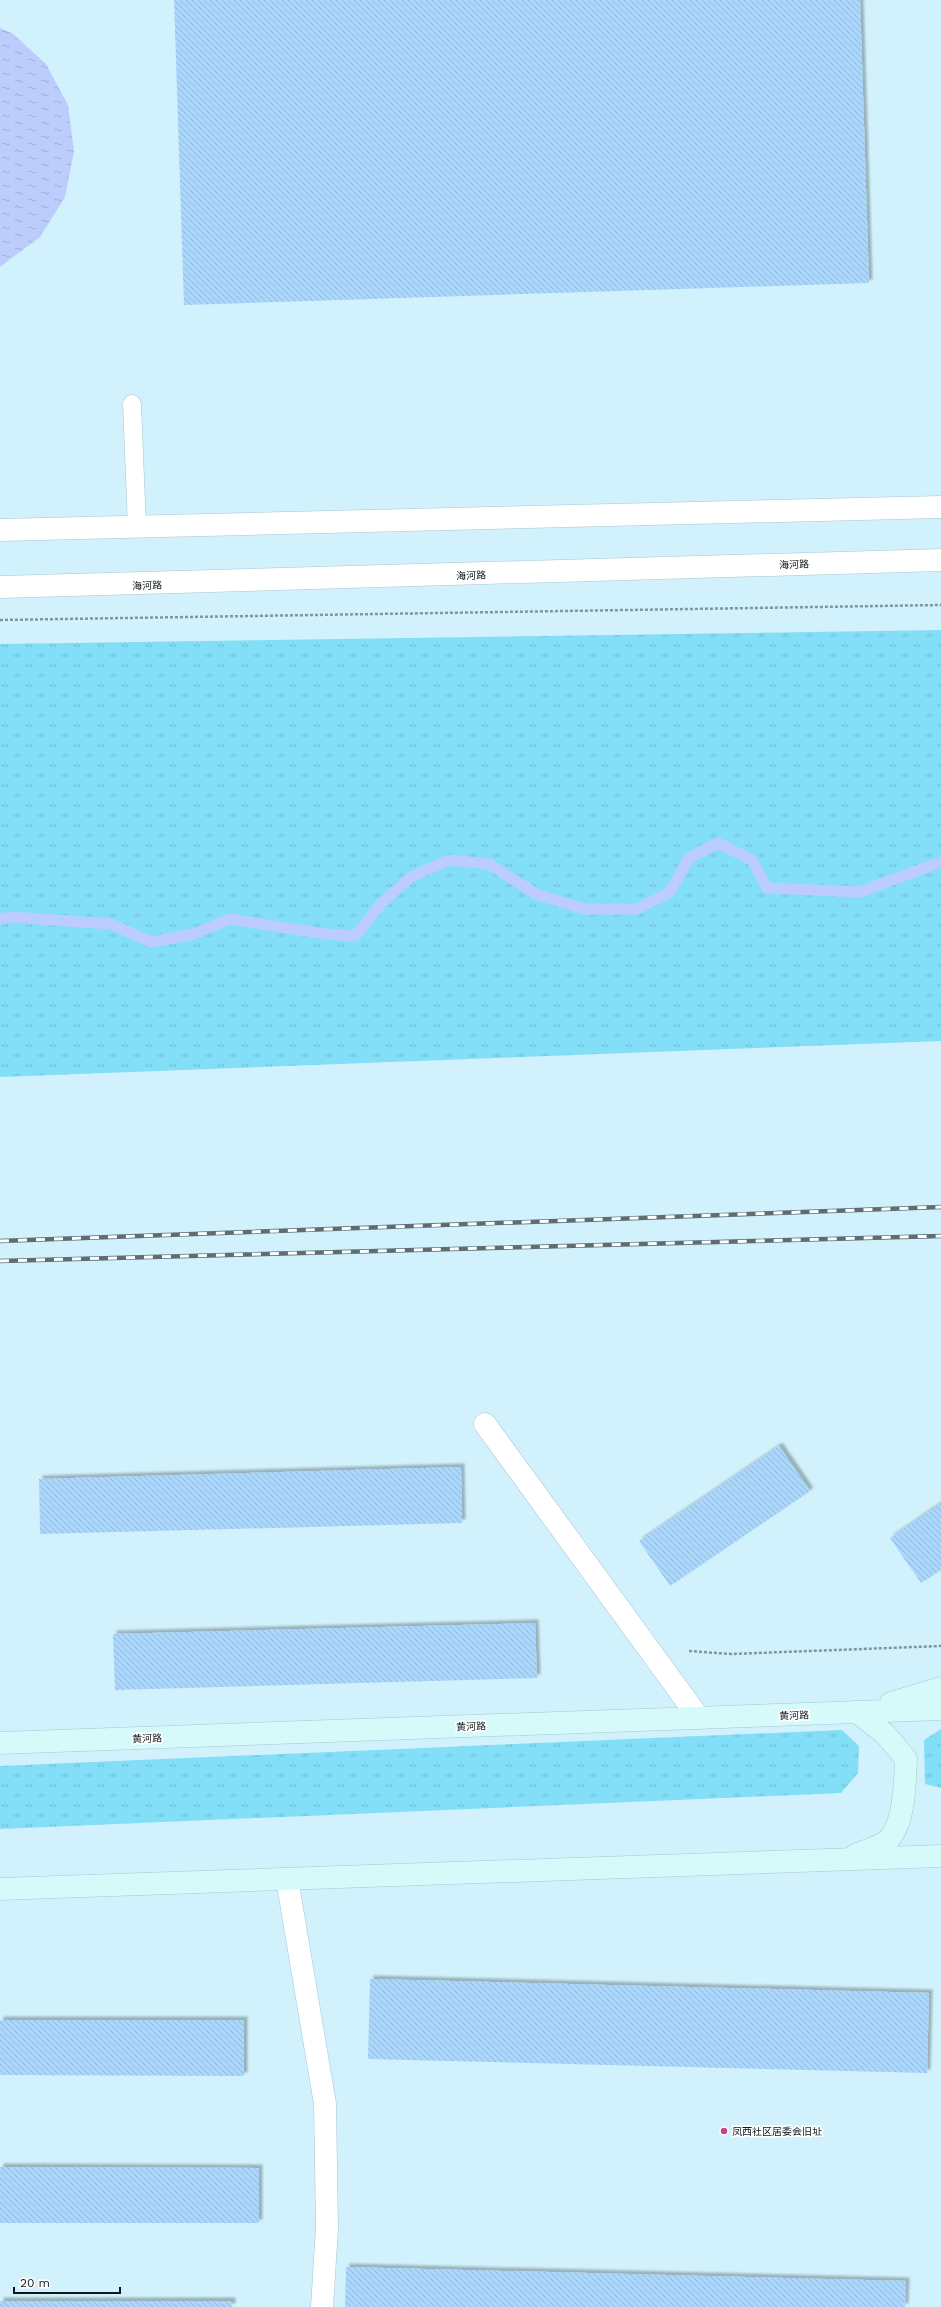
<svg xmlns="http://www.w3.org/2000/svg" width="941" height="2307" viewBox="0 0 941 2307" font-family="'Work Sans','Noto Sans SC',sans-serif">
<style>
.grass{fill:url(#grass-tufts)}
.water{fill:url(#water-ripples)}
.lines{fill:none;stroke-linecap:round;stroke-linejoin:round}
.stream{stroke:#bcccfd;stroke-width:11}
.building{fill:url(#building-back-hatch);filter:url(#shadow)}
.service-casing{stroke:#a7c6d0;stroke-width:19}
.minor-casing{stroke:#a7c6d0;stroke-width:23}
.tertiary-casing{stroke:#a7c6d0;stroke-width:23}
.secondary-casing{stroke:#a7c6d0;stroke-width:23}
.path{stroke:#7e969e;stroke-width:2.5;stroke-dasharray:3 2;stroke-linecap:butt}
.service{stroke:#fff;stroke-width:18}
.minor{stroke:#fff;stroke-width:22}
.tertiary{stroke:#fff;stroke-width:22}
.secondary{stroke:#d6faf9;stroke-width:22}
.rail-casing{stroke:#5a6e74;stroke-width:4.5}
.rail{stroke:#fff;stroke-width:3;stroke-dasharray:9;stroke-linecap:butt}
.poi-dot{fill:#c8458c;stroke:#fff;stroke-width:1.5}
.labels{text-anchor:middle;stroke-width:3.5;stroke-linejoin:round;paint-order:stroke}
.street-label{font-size:10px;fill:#0d181c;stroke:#fff}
.poi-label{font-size:10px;fill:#0d181c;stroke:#fff;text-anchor:start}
</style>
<defs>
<pattern id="grass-tufts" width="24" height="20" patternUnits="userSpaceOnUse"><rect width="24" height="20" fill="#83def7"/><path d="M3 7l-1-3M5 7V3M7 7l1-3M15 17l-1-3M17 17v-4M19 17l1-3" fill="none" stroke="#70bed3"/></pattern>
<pattern id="water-ripples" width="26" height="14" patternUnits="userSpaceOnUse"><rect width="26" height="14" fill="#bcccfd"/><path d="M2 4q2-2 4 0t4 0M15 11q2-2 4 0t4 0" fill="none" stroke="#a0aed8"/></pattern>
<pattern id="building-back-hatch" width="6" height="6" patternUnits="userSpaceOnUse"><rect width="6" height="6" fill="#aad7fd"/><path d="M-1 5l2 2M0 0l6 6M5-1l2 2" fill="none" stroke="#91b8d8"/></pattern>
<filter id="shadow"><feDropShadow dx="3.5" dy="-3.5" stdDeviation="1" flood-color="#0004"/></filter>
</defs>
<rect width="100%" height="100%" fill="#d1f2fc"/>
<!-- grass -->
<g class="grass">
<path d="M941,630V1041L0,1077V644Z"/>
<path d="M941,1729V1788L925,1784L924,1740Z"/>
<path d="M842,1730L859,1746L858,1773L841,1793L0,1829V1766Z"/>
</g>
<!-- water -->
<path class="water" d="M0,28L12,33L46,64L68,105L74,151L65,197L40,237L0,267Z"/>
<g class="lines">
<!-- stream -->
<path class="stream" d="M0,919L11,917L111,924L151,942L194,934L230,919L325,934L355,936L383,902L411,877L449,860L489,864L536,894L584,909H637L670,892L689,858L718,843L752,860L767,888L860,892L941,862"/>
</g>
<!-- building -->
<g class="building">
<path d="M174,0H860L869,283L184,305Z"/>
<path d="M779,1446L810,1491L670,1586L639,1541Z"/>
<path d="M461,1467L462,1523L40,1534L39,1479Z"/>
<path d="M941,1503V1570L921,1583L890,1538Z"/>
<path d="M535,1623L537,1678L115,1690L113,1634Z"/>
<path d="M370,1979L929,1993L927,2073L368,2059Z"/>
<path d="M0,2020H244V2076L0,2075Z"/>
<path d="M0,2167L259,2168V2223H0Z"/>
<path d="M346,2267L906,2281L905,2307H345Z"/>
<rect x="0" y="2301" width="232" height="6"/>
</g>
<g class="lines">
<!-- service casing -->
<g class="service-casing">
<path id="service" d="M132,404L137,527"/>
</g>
<!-- minor casing -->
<g class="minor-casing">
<g id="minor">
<path d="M485,1424L699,1718"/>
<path d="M287,1879L325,2104L327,2228L322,2307"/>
</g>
</g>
<!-- tertiary casing -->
<g class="tertiary-casing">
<g id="tertiary">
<path d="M0,530L941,507"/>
<path d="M0,587L941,560"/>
</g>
</g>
<!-- secondary casing -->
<g class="secondary-casing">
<g id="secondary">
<path d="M891,1703L941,1688"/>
<path d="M0,1743L941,1709"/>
<path d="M855,1855C864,1851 880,1847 887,1841C905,1825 905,1781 906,1759L886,1735L857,1712"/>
<path d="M0,1889L941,1856"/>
</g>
</g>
<!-- path -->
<g class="path">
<path d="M0,620L941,605"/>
<path d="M689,1651L731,1654L941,1646"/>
</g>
<!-- service -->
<use href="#service" class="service"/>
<!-- minor -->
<use href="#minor" class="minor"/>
<!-- tertiary -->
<use href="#tertiary" class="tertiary"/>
<!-- secondary -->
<use href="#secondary" class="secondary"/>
<!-- rail casing -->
<g class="rail-casing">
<g id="rail">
<path d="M0,1241L941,1207"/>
<path d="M0,1261L941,1236"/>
</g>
</g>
<!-- rail -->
<use href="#rail" class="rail"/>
</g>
<!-- markers -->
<circle class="poi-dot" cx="724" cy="2131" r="4"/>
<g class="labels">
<!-- street labels -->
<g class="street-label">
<text transform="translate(794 564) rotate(-2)" y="4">海河路</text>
<text transform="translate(471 575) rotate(-2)" y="4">海河路</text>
<text transform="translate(147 585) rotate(-2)" y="4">海河路</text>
<text transform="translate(794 1715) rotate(-2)" y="4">黄河路</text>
<text transform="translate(471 1726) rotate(-2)" y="4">黄河路</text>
<text transform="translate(147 1738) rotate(-2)" y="4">黄河路</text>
</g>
<!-- poi labels -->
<g class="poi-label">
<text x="732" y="2135">凤西社区居委会旧址</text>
</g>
</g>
<!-- scale -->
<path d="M14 2287v6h106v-6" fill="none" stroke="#0d181c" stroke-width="2"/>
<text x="20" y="2287" font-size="12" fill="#0d181c" stroke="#ffffff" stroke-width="3" paint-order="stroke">20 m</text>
</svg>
